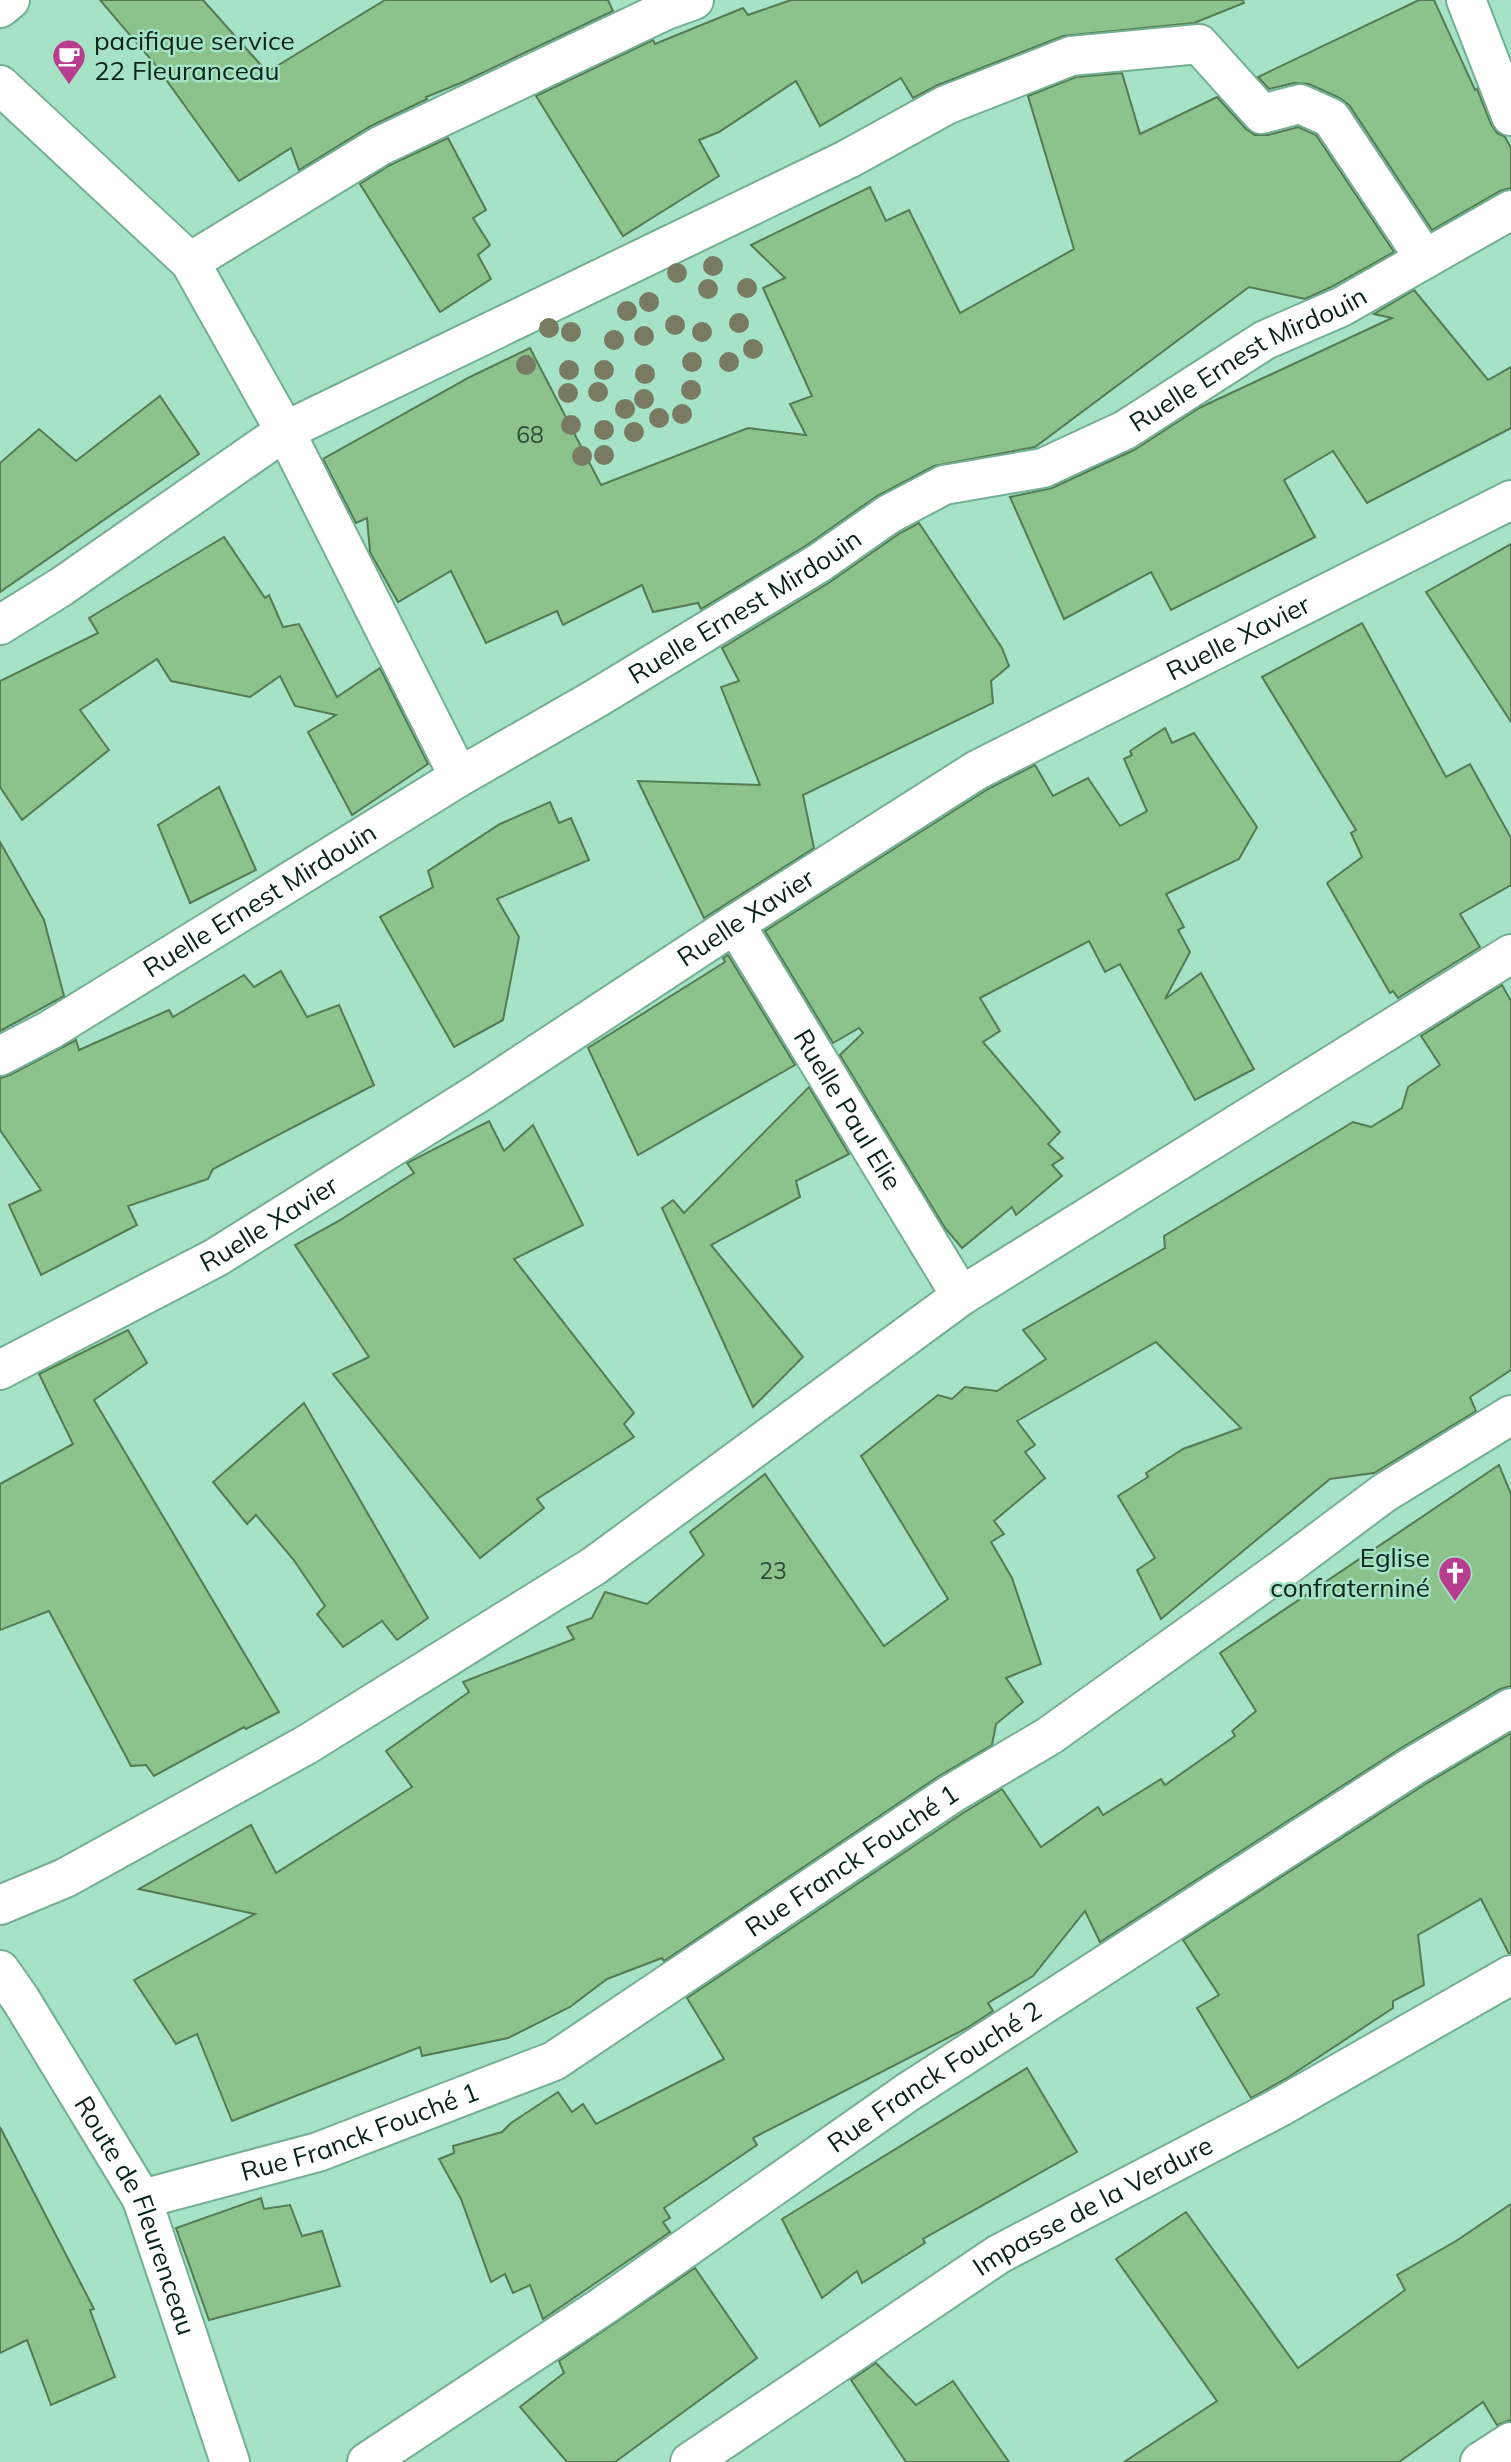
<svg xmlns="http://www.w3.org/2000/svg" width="1511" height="2462" viewBox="0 0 1511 2462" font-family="Mulish,sans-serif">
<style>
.building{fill:#8cc28b;stroke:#547b54;stroke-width:2}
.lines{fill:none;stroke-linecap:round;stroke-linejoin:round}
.street-casing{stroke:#74af94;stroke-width:42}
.street{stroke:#fff;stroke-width:38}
.tree{fill:#787a61}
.labels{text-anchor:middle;stroke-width:5;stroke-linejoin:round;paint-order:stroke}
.number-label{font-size:23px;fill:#2a4b35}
.poi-label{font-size:26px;fill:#092318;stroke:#a5e2c6;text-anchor:start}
.street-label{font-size:26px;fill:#092318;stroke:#a5e2c6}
</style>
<rect width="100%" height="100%" fill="#a5e2c6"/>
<!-- building -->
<g class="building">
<path d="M100,0H203L267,72L385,0H608L613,11L463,82L426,97L427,99L369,127L299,170L291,148L239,181L154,63Z"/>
<path d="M791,0H1243L1244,3L1194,23L1063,36L938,85L913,98L901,78L820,126L796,81L719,132L699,140L719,176L623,236L536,96L653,40L655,44L743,8L748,15Z"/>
<path d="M1419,0H1434L1475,90L1477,89L1491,124L1497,133L1505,137L1511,148V188L1500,191L1432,230L1349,105L1340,98L1309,84L1294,83L1269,89L1258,77Z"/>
<path d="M1122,73L1140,134L1217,97L1246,129L1255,135H1268L1298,127L1316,135L1394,252L1331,287L1305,299L1249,287L1035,447L934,466L877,496L807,545L701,609L698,603L653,612L642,585L563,625L557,611L486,643L451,571L398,602L370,552L367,518L356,523L323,459L470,377L530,348L601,485L748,428L806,435L790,404L812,396L763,288L785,278L751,245L870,187L886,221L909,210L960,313L1074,249L1028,96L1076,77Z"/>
<path d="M448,138L486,210L473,218L490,245L478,255L491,279L440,312L360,184L390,165Z"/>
<path d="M1414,290L1488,380L1511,367V428L1367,503L1333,451L1284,480L1315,537L1171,610L1151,572L1064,619L1010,497L1052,488L1134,450L1199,408L1392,318L1374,314Z"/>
<path d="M160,396L199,454L0,592V463L39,429L76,461Z"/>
<path d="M919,523L1002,648L1009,666L991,681L993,703L803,795L814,848L704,918L638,781L760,785L721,687L739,681L722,648L830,582L900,533Z"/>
<path d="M224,537L265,598L269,595L283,627L299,624L337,697L380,668L428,764L352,815L308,732L336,715L295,706L280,676L250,697L171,681L157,659L80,710L109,750L22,820L0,787V681L98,633L89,618Z"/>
<path d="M1511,544V722L1426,592Z"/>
<path d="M1362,623L1446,777L1470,764L1511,838V885L1460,914L1480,947L1398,998L1393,991L1390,993L1327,883L1362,857L1351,833L1356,830L1262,677Z"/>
<path d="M1165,728L1172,743L1194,733L1257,827L1239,859L1166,894L1184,927L1178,930L1190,952L1165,999L1201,973L1254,1069L1195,1100L1120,964L1105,972L1089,941L980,998L1000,1031L983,1042L1060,1132L1048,1144L1063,1158L1052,1165L1062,1176L1016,1215L1012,1207L962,1248L945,1228L840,1055L863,1033L859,1028L833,1043L765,931L988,789L1035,765L1053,796L1088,778L1120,826L1147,811L1124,759L1132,755L1130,751Z"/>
<path d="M219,787L256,870L190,903L158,825Z"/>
<path d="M550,802L559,823L571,818L589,860L497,899L519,937L503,1020L454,1047L380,917L433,887L428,871L500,824Z"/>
<path d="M0,842L44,920L64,996L0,1031Z"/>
<path d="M728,955L795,1065L638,1155L588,1048L725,962L723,958Z"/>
<path d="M281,971L307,1017L339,1005L374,1085L213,1169L208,1179L128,1206L137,1225L41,1275L9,1205L41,1190L0,1130V1078L10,1075L76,1040L79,1050L169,1010L173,1017L244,975L254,987Z"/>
<path d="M1502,985L1511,1001V1370L1470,1397L1476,1411L1374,1473L1330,1479L1161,1619L1137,1570L1155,1558L1118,1496L1148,1477L1146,1473L1183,1449L1241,1428L1156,1342L1017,1421L1035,1445L1025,1452L1045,1478L994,1521L1004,1534L991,1542L1012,1578L1041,1664L1006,1678L1023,1702L996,1724L992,1745L939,1776L664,1961L662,1958L607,1979L570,2007L508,2038L422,2056L420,2047L232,2121L197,2034L176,2044L134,1980L255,1914L139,1889L251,1825L276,1873L412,1787L386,1751L469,1692L463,1682L574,1639L567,1627L592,1618L605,1592L647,1604L704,1555L690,1532L765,1474L884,1646L948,1599L861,1456L938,1395L952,1399L965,1387L997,1391L1046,1359L1023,1330L1165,1248L1164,1236L1353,1122L1371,1127L1402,1108L1408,1087L1440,1065L1421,1036Z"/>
<path d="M809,1087L849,1154L796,1181L800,1197L711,1245L803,1357L753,1407L662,1208L673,1200L684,1213Z"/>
<path d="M489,1121L504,1151L533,1125L583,1225L514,1259L634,1413L624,1424L634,1437L537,1499L544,1508L480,1558L333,1374L369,1357L295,1245L337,1222L414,1173L407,1163Z"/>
<path d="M128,1330L147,1363L94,1400L279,1712L246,1729L244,1727L154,1776L146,1765L131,1766L49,1611L0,1630V1484L73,1444L39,1374Z"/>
<path d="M304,1403L428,1618L397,1640L382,1621L343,1647L317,1614L325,1606L293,1559L256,1515L247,1524L213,1482Z"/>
<path d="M1499,1465L1511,1494V1686L1500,1689L1401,1748L1100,1942L1085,1911L1033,1976L988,2003L993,2011L967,2028L753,2138L757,2145L664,2208L670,2218L663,2222L670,2232L543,2319L530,2285L513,2293L505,2274L491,2282L461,2199L439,2159L454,2153L453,2146L502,2132L511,2123L558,2092L572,2112L583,2104L596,2124L724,2059L687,1998L963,1813L1002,1789L1041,1847L1098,1807L1103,1815L1161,1779L1165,1785L1235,1736L1232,1731L1256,1711L1220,1653Z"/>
<path d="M1511,1733V1953L1509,1954L1481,1899L1418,1935L1424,1985L1393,2001V2008L1287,2078L1251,2098L1197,2008L1219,1995L1183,1940L1424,1785Z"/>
<path d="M1027,2068L1077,2152L923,2239L925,2243L862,2283L857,2271L822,2298L782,2219Z"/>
<path d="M0,2127L94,2309L90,2310L115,2377L51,2405L27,2340L0,2353Z"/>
<path d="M261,2198L264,2209L290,2205L302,2236L322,2231L340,2286L209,2320L176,2228Z"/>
<path d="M1511,2204V2420L1497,2425L1483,2402L1399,2462H1124L1217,2401L1116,2259L1186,2212L1298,2368L1405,2290L1397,2275L1456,2241Z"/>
<path d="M695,2268L757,2358L615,2462H567L520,2407L564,2373L559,2361Z"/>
<path d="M876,2363L916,2405L953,2381L1009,2462H906L851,2380Z"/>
</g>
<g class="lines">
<!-- street casing -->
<g class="street-casing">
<g id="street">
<path d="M1466,0L1511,116"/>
<path d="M0,8L10,0"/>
<path d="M0,85L190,262L285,431L459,777"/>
<path d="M190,262L380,146L666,10L694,0"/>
<path d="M0,625L61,587L285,431L848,159L946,105L1071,56L1199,44L1262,114L1300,104L1331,118L1425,259"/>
<path id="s1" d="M735,924L961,1296"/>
<path id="s2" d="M0,1056L50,1030L459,777L595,699L819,563L889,514L944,485L1043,468L1125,430L1265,340L1341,307L1511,210"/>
<path id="s3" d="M0,1370L215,1258L480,1092L735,924L977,770L1511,500"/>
<path d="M0,1905L65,1878L306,1745L594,1566L961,1296L1511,954"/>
<path id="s4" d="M0,1970L21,2000L142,2199L230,2462"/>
<path id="s5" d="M142,2199L318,2152L554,2061L951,1794L1049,1736L1281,1570L1384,1493L1511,1415"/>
<path id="s6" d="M367,2462L603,2306L908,2092L1413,1766L1511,1708"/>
<path id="s7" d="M690,2462L999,2254L1278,2108L1511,1975"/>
<path d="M1480,2462L1511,2442"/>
</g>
</g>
<!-- street -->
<use href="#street" class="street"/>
</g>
<!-- trees -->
<g class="tree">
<circle cx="713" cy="266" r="10"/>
<circle cx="677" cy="273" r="10"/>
<circle cx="747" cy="288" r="10"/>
<circle cx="708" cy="289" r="10"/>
<circle cx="649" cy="302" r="10"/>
<circle cx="627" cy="311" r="10"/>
<circle cx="739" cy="323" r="10"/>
<circle cx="675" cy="325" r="10"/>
<circle cx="549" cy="328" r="10"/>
<circle cx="571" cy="332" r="10"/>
<circle cx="702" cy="332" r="10"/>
<circle cx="644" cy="336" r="10"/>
<circle cx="614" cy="340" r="10"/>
<circle cx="753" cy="349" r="10"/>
<circle cx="692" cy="362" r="10"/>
<circle cx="729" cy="362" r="10"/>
<circle cx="526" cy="365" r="10"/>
<circle cx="569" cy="370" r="10"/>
<circle cx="604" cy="370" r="10"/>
<circle cx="645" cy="374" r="10"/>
<circle cx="691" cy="390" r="10"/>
<circle cx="598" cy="392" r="10"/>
<circle cx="568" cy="393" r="10"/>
<circle cx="644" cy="399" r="10"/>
<circle cx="625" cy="409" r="10"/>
<circle cx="682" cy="414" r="10"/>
<circle cx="659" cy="418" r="10"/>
<circle cx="571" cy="425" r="10"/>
<circle cx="604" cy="430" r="10"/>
<circle cx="634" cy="432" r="10"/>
<circle cx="604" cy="455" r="10"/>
<circle cx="582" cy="456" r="10"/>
</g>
<!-- icons -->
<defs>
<g id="cafe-pin" transform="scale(1.75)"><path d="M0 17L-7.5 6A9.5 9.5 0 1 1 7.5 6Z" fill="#b93d8e" stroke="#a5e2c6"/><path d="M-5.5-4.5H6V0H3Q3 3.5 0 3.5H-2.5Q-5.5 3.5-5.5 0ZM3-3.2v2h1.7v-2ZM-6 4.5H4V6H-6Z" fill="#fff"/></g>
<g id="church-pin" transform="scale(1.75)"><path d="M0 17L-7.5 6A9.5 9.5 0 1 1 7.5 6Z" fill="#b93d8e" stroke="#a5e2c6"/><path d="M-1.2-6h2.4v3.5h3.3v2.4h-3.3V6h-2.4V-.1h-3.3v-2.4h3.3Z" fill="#fff"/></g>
</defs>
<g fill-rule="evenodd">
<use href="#cafe-pin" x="69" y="56"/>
<use href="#church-pin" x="1455" y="1573"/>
</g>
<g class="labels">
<!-- number labels -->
<g class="number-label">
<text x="530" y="443">68</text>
<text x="773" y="1579">23</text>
</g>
<!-- poi labels -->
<g class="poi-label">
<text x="94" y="50">pacifique service<tspan x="94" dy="30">22 Fleuranceau</tspan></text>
<text x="1430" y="1567" text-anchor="end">Eglise<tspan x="1430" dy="30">confraterniné</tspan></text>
</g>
<!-- street labels -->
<g class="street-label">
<text dy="9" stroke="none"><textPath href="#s2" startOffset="1437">Ruelle Ernest Mirdouin</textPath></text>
<text dy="9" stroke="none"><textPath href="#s2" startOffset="870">Ruelle Ernest Mirdouin</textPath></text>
<text dy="9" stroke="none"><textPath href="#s3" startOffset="1440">Ruelle Xavier</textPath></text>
<text dy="9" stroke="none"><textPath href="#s2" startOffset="303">Ruelle Ernest Mirdouin</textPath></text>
<text dy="9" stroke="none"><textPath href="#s3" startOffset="873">Ruelle Xavier</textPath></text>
<text dy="9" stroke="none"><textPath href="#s1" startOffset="217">Ruelle Paul Elie</textPath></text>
<text dy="9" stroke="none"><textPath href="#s3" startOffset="306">Ruelle Xavier</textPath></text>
<text dy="9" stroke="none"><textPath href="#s5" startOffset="794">Rue Franck Fouché 1</textPath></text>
<text dy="9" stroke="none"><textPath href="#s6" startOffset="686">Rue Franck Fouché 2</textPath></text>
<text dy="9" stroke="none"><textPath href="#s5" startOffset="228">Rue Franck Fouché 1</textPath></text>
<text dy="9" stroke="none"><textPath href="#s7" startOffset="478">Impasse de la Verdure</textPath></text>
<text dy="9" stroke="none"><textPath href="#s4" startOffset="282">Route de Fleurenceau</textPath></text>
</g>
</g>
</svg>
